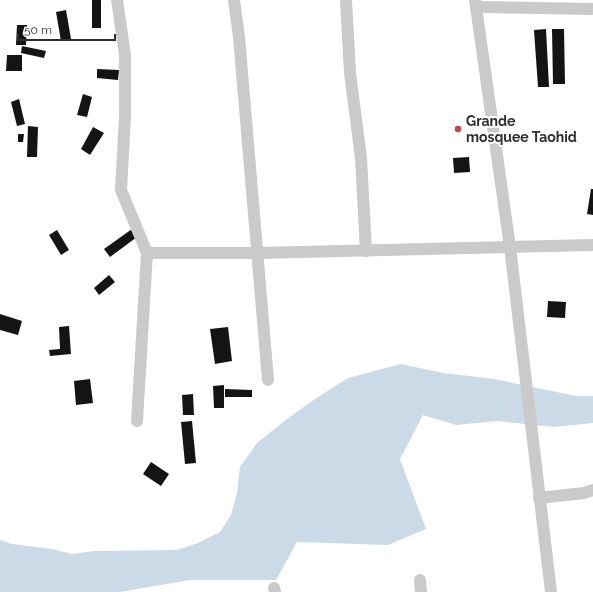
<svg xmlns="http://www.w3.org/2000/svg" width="593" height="592" viewBox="0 0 593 592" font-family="Raleway,sans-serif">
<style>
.water{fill:#cadae7}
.building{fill:#141414}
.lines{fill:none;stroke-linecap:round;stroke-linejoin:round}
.minor{stroke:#cacaca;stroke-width:12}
.poi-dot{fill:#d34042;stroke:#fff;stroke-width:1.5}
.labels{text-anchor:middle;stroke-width:4;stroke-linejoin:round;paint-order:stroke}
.poi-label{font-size:14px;font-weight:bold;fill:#2d2d2d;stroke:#fff;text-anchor:start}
</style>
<rect width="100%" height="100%" fill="#fff"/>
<!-- water -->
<path class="water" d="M401,364L443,373L494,379L576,396H593V423L554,427L497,421L456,425L423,415L400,459L426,529L388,545L297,542L276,580H190L119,592H0V540L12,544L52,549L72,554L94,551L177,550L198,543L220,532L231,515L237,493L240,467L257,443L287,419L315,399L348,378Z"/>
<!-- building -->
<g class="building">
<rect x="92" y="0" width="9" height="28"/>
<path d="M66,10L71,39L61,41L56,12Z"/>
<path d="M17,25H27L26,45H16Z"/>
<path d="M546,29L549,87H538L534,30Z"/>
<path d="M552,29H564L565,84H553Z"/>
<path d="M22,46L46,51L44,58L21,53Z"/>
<path d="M7,55H22V71H6Z"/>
<path d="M97,69L119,70L118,80L97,78Z"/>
<path d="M83,94L92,97L87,117L77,115Z"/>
<path d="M19,99L25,124L17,126L11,102Z"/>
<path d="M28,126L38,127L37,157H27Z"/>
<path d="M93,127L104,133L90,155L81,149Z"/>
<path d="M18,134H24L23,142H18Z"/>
<path d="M469,157L470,172L454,173L453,158Z"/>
<path d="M591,189H593V215L587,214Z"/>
<path d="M132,229L137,237L110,257L104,249Z"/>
<path d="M57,230L69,250L61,255L49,235Z"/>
<path d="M109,275L115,282L99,295L94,288Z"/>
<path d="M548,301L566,302L565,318L547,317Z"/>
<path d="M0,314L22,321L18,335L0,330Z"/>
<path d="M69,326L71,354L50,356L49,350L60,349L59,327Z"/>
<path d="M228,327L232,361L215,364L210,329Z"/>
<path d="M90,379L93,403L76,405L74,381Z"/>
<path d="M224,385V408H214L213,386Z"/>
<path d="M225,389L252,390V397H225Z"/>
<path d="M193,394L194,415H183L182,395Z"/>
<path d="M192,421L196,463L185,464L181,422Z"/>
<path d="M151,462L169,474L161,486L143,474Z"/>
</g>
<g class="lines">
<!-- minor -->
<g class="minor">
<path d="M117,0L125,55V117L121,190L147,253L137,421"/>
<path d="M234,0L239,37L268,380"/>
<path d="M346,0L350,73L361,158L366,251"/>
<path d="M475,0L510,247L551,592"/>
<path d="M476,7L593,9"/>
<path d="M147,253H258L593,245"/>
<path d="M539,498L584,493L593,490"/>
<path d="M420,580L421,592"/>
<path d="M274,588L275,592"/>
</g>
</g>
<!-- markers -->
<circle class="poi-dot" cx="458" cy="129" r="4"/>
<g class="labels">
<!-- poi labels -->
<g class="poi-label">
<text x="466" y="126">Grande<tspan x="466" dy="16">mosquee Taohid</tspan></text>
</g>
</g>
<!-- scale -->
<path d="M18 34v6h97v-6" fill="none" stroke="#2d2d2d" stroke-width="2"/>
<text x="24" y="34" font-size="12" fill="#2d2d2d" stroke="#ffffff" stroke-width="3" paint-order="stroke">50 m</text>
</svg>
